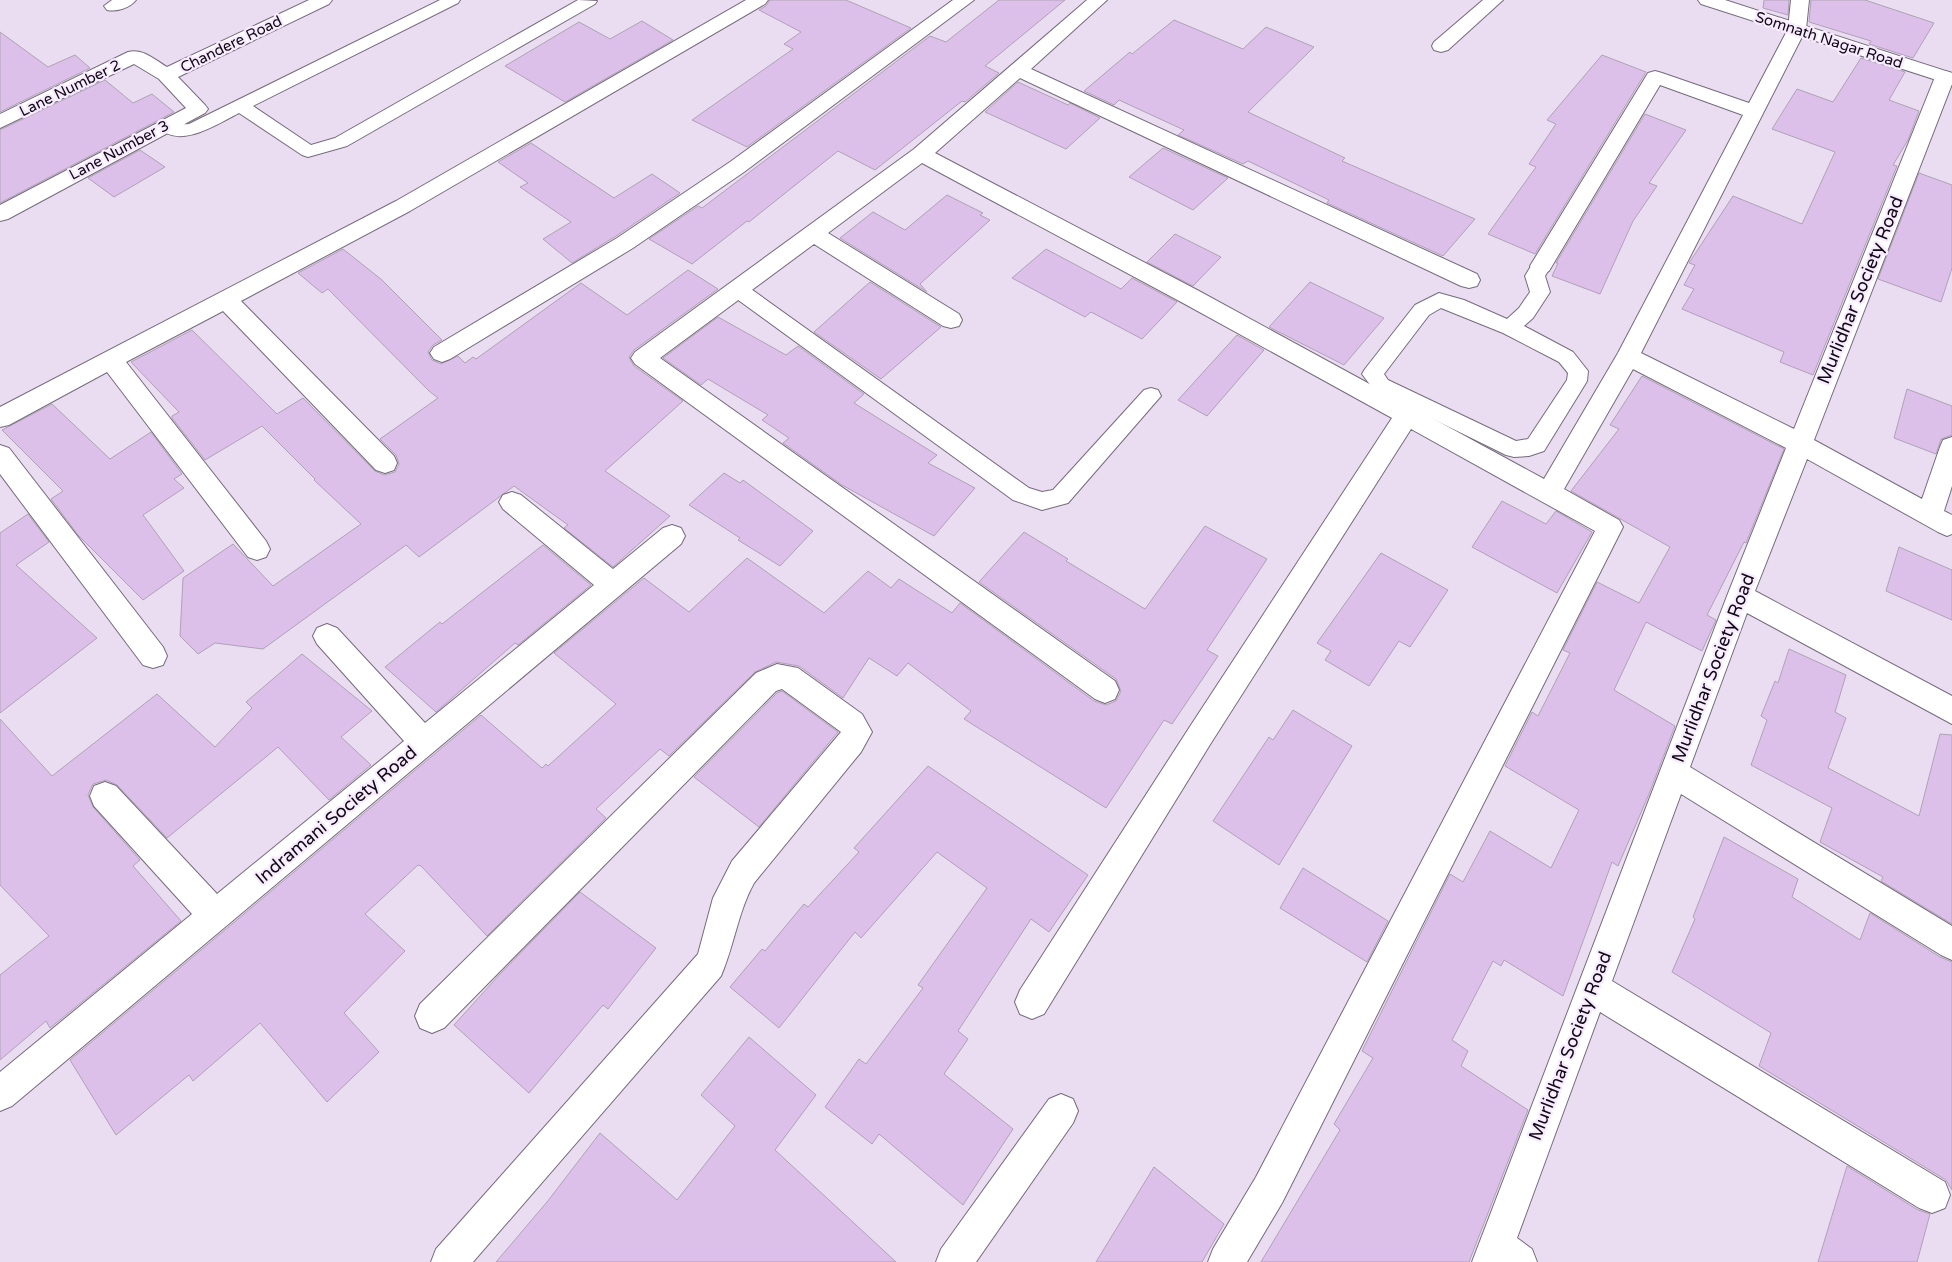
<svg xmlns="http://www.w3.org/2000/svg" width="1952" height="1262" viewBox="0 0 1952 1262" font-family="'Varela Round',sans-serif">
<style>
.building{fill:#dcc0ea;stroke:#afa2b5}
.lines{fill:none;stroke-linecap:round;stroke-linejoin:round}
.service-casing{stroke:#766b7d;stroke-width:2}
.minor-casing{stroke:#766b7d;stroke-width:2}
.tertiary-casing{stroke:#766b7d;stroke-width:2}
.service{fill:#fff;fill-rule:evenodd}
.minor{fill:#fff;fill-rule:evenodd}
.tertiary{fill:#fff;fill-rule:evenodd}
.labels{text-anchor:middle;stroke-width:4.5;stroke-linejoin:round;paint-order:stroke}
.far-street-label{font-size:15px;fill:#0e0a11;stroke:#f8eaff}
.street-label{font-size:18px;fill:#0e0a11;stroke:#f8eaff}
</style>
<rect width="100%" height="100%" fill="#eaddf1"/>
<!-- building -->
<g class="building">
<path d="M770,0H846L911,28L747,147L692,120L793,49L784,44L801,32L759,10L766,6Z"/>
<path d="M999,0H1065L985,66L999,73L965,102L962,101L875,170L838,151L749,222L747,221L692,264L649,239L698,206L702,208L930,36L946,42Z"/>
<path d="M1764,0H1789L1788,15L1763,8Z"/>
<path d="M1811,0H1865L1934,23L1913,58L1869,44L1871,41L1809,22Z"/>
<path d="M1174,20L1243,49L1266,27L1314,47L1248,112L1345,158L1342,161L1475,219L1443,256L1327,203L1329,200L1248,161L1243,164L1178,135L1184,130L1119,100L1114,105L1084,91L1130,52L1132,54Z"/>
<path d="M642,21L673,40L565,102L505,66L579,22L610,39Z"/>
<path d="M0,32L48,67L75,55L90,68L0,112Z"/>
<path d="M1602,55L1646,72L1535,254L1488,234L1536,167L1529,164L1556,124L1547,120Z"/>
<path d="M1861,58L1905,72L1889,100L1919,111L1908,140L1893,165L1897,166L1813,375L1780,362L1784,352L1682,309L1694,289L1684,285L1695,265L1689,263L1733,196L1802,224L1835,152L1772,129L1797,89L1833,102Z"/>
<path d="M105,80L133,103L152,94L174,112L0,203V130Z"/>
<path d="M1018,82L1068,105L1070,103L1100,118L1066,149L985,112Z"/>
<path d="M1645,114L1686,130L1649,183L1657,186L1633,221L1600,294L1552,276L1558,263H1556Z"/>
<path d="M531,143L614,198L652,174L680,193L616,236L572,263L543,239L571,222L520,187L528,183L498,162Z"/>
<path d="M1163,148L1228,178L1193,210L1129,177Z"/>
<path d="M140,150L165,167L114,197L88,178Z"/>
<path d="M1919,173L1952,185V268L1941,302L1878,279Z"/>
<path d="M947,195L983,213L980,215L990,220L920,284L927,292L840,238L873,212L905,230Z"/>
<path d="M1175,234L1221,257L1193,286L1147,262Z"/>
<path d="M343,249L382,280L442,340L433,345L428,352L432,360L441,364L458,356L465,363L473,357L476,359L581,283L627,315L688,270L718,289L634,350L629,357L634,366L683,401L605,471L670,516L613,567L564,528L568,525L514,486L419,557L406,545L263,649L215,643L198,654L180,636L183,578L233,544L273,586L361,524L314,480L315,479L262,426L205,460L172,418V416L179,412L131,362L192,330L277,414L303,398L375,471L384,475L395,472L399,464L396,455L380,439L438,398L429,391L328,289L322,293L298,273Z"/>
<path d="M1046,249L1121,289L1132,278L1177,302L1142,339L1091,312L1085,317L1012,278Z"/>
<path d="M870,282L941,327L881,379L814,332Z"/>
<path d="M1310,282L1384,318L1344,365L1269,327Z"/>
<path d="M718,317L786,355L798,346L864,394L854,403L937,455L928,463L975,488L934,536L842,485L783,443L789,438L762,420L768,415L708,379L701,385L663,358Z"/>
<path d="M1237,335L1264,350L1207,416L1178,400Z"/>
<path d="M1642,376L1784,449L1746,543L1744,542L1707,615L1716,620L1702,651L1646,622L1614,690L1675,726L1649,794L1618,866L1612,862L1563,996L1504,960L1501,966L1493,961L1452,1040L1468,1051L1461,1066L1528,1110L1469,1262H1261L1340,1130L1334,1124L1373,1058L1362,1051L1450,874L1463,882L1490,831L1551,868L1579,810L1505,766L1532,712L1538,716L1570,653L1563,650L1597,582L1639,603L1670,547L1571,491L1619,429L1610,425Z"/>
<path d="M1907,389L1952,406V435L1941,439L1936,454L1894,438Z"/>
<path d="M52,404L110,459L151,432L182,474L174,479L184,488L143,515L184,571L143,600L78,535L51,499L63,491L2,430Z"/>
<path d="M724,473L740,483L743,480L813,531L780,566L738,540L740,538L689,505Z"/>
<path d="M1502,501L1546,524L1556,511L1592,532L1557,593L1472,547Z"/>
<path d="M28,514L49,542L16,565L97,638L0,713V533Z"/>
<path d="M1205,526L1267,559L1207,650L1218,656L1172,724L1164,720L1106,808L964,719L971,711L908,663L897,676L869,658L843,698L799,666L776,662L755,672L669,756L660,749L596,809L606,818L487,936L421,866L418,865L365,914L405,951L344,1013L379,1052L327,1102L260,1023L193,1081L189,1075L116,1135L70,1060L481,715L542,768L546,764L548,766L616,704L554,653L644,578L689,612L747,558L824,613L868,571L891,588L899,579L952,613L960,603L1094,701L1106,705L1116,701L1121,691L1116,679L979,582L1024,532L1068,559L1066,561L1145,609Z"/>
<path d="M543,545L591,585L518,645L515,643L436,712L385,667L440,622L442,624Z"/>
<path d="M1899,547L1952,570V620L1886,591Z"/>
<path d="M1381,553L1448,590L1410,647L1399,641L1369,686L1325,660L1331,651L1317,643Z"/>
<path d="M1789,649L1846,675L1835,712L1846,718L1828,768L1919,816L1940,734L1952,735V924L1881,881L1883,877L1820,842L1832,808L1751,765L1767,720L1761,716L1775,681L1778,683Z"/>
<path d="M302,654L372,711L341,737L371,765L329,800L278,747L167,838L117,785L106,780L93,784L88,795L93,807L140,860L133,866L181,921L50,1028L46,1021L0,1060V975L49,936L0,885V719L52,776L157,694L215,747L252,708L246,702Z"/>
<path d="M782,691L838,732L759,827L694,777L777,693Z"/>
<path d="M1293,710L1352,746L1279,865L1213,821L1269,737L1273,740Z"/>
<path d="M928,766L1088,875L1049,932L1031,919L958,1031L968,1039L944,1074L1013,1129L963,1205L879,1134L872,1144L825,1107L859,1059L866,1064L923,988L918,985L987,888L937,852L861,938L855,932L779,1028L730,987L762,949L765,951L804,904L808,907L859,852L854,848Z"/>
<path d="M1724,837L1798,879L1792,897L1860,940L1870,913L1940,957L1952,962V1190L1946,1180L1759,1066L1771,1033L1672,972L1695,919L1693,917Z"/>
<path d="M1303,868L1388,921L1367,962L1280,908Z"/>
<path d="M580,892L656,948L608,1009L603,1005L529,1093L454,1025L500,974Z"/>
<path d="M749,1037L816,1095L775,1150L896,1262H496L547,1202L600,1133L677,1200L735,1126L701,1095Z"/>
<path d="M1847,1166L1918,1210L1930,1214L1917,1262H1818Z"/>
<path d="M1154,1167L1224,1224L1202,1262H1096Z"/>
</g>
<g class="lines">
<!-- service casing -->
<g class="service-casing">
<g id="service">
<path d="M440,0H460L458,3L253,106L311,145L335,138L578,0L597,1L595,4L347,146L308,157L302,155L239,113C219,123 176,152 158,125L161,121C172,118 177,126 189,124Z"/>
<path d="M1541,259L1548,261L1551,266L1545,276L1550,292L1533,318L1524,326L1573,352L1588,371L1587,381L1584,386L1544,451L1529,456L1514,457L1506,455L1374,390L1362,374L1365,369L1415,305L1439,293L1464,300L1507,319L1519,308L1530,292L1525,276L1534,261ZM1441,308L1503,333L1559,362L1568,373L1567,380L1528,439L1516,441L1388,380L1384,374L1429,315Z"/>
<path d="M737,282L744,284L1029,488L1042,492L1053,490L1144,390L1151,388L1158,390L1161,396L1068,503L1042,510L1013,500L730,294L727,289L730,284Z"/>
</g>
</g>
<!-- minor casing -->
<g class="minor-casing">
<g id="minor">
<path d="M112,0H136C130,8 116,12 107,10L104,6Z"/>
<path d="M309,0H332L329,4L178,77L205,105L208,109L205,113L8,219L0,221V205L186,108L159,79L134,64L0,128V114L128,52C143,48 155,60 167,67Z"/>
<path d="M746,0H768L765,4L410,211L241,301L394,456L397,463L394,470L385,473L376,470L223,311L126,362L266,541L270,549L266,557L257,560L248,557L107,372L9,425L0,427V407L396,201Z"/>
<path d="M953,0H974L744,172L633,248L450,359L442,362L434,359L430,353L434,347L617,238L730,162Z"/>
<path d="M1087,0H1107L1031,69L1477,274L1480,280L1477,286L1469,288L1461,286L1020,78L935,153L1199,291L1544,479L1618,353L1743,115L1660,85L1549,271L1541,274L1533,271L1530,266L1648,73L1655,71L1662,73L1749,103L1788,29L1791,0H1809L1806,29L1641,353L1794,429L1935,77L1938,73L1945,71L1952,73V84L1814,440L1922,499L1940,447L1943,440L1952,437V486L1944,511L1952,515V534L1947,536L1938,532L1807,459L1755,591L1952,696V724L1747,613L1690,767L1952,926V960L1941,955L1681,794L1612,981L1945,1182L1950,1195L1945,1208L1932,1213L1919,1208L1600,1012L1517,1238L1532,1249L1537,1262H1472L1727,596L1786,448L1633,369L1564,489L1619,520L1623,527L1282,1203L1247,1262H1208L1213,1249L1256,1177L1595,531L1411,429L1211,743L1044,1014L1032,1019L1020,1014L1015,1002L1020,990L1191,725L1392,418L1183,303L922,163L828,233L959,314L962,320L959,326L951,328L943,326L814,244L660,358L1115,681L1119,690L1115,699L1105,703L1095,699L635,364L631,358L635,352L914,149Z"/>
<path d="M1483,0H1503L1448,50L1441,52L1434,50L1432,46L1434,42Z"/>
<path d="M0,445L9,448L163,647L167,656L163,665L153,668L143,665L0,474Z"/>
<path d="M512,492L521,495L613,569L663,528L672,525L681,528L685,536L681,544L12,1106L0,1111V1072L192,914L94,806L90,796L94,786L105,782L116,786L217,894L404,741L317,644L313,636L317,628L327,624L337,628L425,723L594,585L503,509L499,502L503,495Z"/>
<path d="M777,664L798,668L862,714L872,732L861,752L754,883C738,912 734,946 721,976L473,1262H431L436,1249L698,954L713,898L732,861L841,732L782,689L776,691L444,1028L432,1033L420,1028L415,1016L420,1004L756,673Z"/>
<path d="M1061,1094L1073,1099L1078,1111L1073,1123L976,1262H936L941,1249L1049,1099Z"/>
</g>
</g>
<!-- tertiary casing -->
<g class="tertiary-casing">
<path id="tertiary" d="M1698,0H1725L1952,73V85L1701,4Z"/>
</g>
<!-- service -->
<use href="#service" class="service"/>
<!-- minor -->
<use href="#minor" class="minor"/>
<!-- tertiary -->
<use href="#tertiary" class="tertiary"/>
</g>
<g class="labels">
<!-- far-street labels -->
<g class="far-street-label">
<text transform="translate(1829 40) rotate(18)" y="5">Somnath Nagar Road</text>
<text transform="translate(231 44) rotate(-26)" y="5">Chandere Road</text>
<text transform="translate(70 88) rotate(-26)" y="5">Lane Number 2</text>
<text transform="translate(119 150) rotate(-28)" y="5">Lane Number 3</text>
</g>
<!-- street labels -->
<g class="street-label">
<text transform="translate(1860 290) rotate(-68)" y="6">Murlidhar Society Road</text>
<text transform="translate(1713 668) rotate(-69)" y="6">Murlidhar Society Road</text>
<text transform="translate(336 815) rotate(-40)" y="6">Indramani Society Road</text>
<text transform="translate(1570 1046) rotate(-69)" y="6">Murlidhar Society Road</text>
</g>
</g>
</svg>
